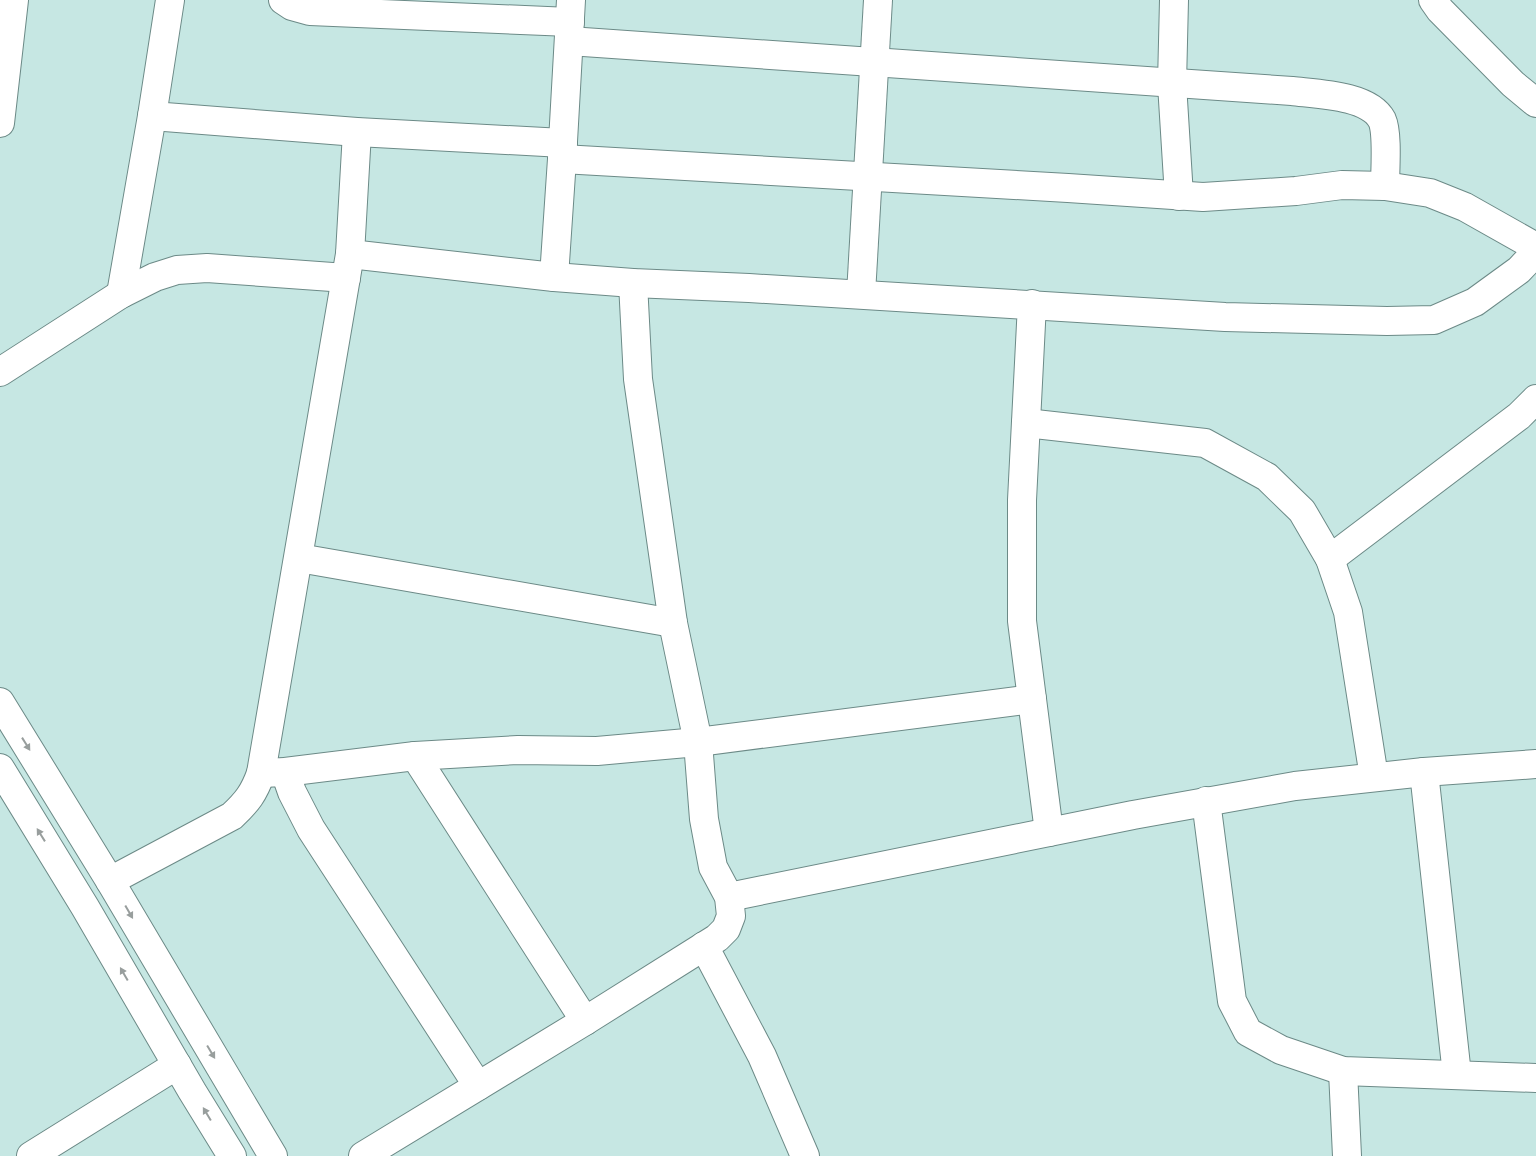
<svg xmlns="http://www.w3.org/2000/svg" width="1536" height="1156" viewBox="0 0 1536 1156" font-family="'Source Serif 4',serif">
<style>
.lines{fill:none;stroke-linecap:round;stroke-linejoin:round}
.street-casing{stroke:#6c8a87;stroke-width:30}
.highway-casing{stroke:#6c8a87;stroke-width:30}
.street{stroke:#fff;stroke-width:28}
.highway{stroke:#fff;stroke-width:28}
.oneway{fill:#989e9d}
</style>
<rect width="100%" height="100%" fill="#c6e7e3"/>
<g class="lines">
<!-- street casing -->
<g class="street-casing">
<g id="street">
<path d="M283,0L292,6L310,11L570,22"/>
<path d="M1174,0L1172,84L1179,196"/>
<path d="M1433,0L1440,10L1513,84L1536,103"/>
<path d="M569,41L1292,91C1317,94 1369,95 1382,120C1388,133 1385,171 1385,186"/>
<path d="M152,116L357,132L563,143"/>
<path d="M0,123L14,0"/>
<path d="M562,159L1068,188L1203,197L1296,191L1342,185L1385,186L1430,193L1465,207L1536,247"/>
<path d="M350,254L554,277L633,283L749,288L1225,317L1387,321L1434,320L1475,302L1519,270L1536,252"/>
<path d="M554,277L562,159L571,0"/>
<path d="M121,294L152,116L170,0"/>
<path d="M861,294L878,0"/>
<path d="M1032,304L1022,500V621L1049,832"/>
<path d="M0,372L121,294L155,277L177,270L207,268L346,278"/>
<path d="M1026,423L1205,443L1267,477L1302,511L1330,559L1348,612L1374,777"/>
<path d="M299,558L673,623"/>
<path d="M1330,559L1519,416L1536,399"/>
<path d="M415,756L585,1021"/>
<path d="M285,772L292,792L311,829L478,1086"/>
<path d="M1424,772L1457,1075"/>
<path d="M261,773L285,772L415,756L518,750L597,751L698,742L1032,699"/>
<path d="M1206,801L1232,1001L1248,1032L1281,1050L1343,1071L1536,1078"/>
<path d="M110,881L232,816C247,802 254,793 261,773L350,254L357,132"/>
<path d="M729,897L1133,815L1295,786L1424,772L1536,764"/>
<path d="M704,946L762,1056L805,1156"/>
<path d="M1343,1071L1347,1156"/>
<path d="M31,1156L177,1065"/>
<path d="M363,1156L585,1021L717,938L726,929L731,916L729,897L713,867L704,819L698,742L673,623L638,379L633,283"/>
</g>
</g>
<!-- highway casing -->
<g class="highway-casing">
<g id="highway">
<path d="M0,702L110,881L273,1156"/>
<path d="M0,768L85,907L192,1091L232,1156"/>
</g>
</g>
<!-- street -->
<use href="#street" class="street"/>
<!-- highway -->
<use href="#highway" class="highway"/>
</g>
<!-- one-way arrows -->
<defs><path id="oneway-solid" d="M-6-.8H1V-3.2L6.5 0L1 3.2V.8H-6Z" transform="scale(1.25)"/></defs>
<g class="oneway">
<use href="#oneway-solid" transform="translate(26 744) rotate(58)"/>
<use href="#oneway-solid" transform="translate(41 835) rotate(-122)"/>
<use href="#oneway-solid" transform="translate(129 912) rotate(60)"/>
<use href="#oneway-solid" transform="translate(124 974) rotate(-120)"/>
<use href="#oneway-solid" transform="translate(211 1052) rotate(59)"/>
<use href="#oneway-solid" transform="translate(207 1114) rotate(-121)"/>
</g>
</svg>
